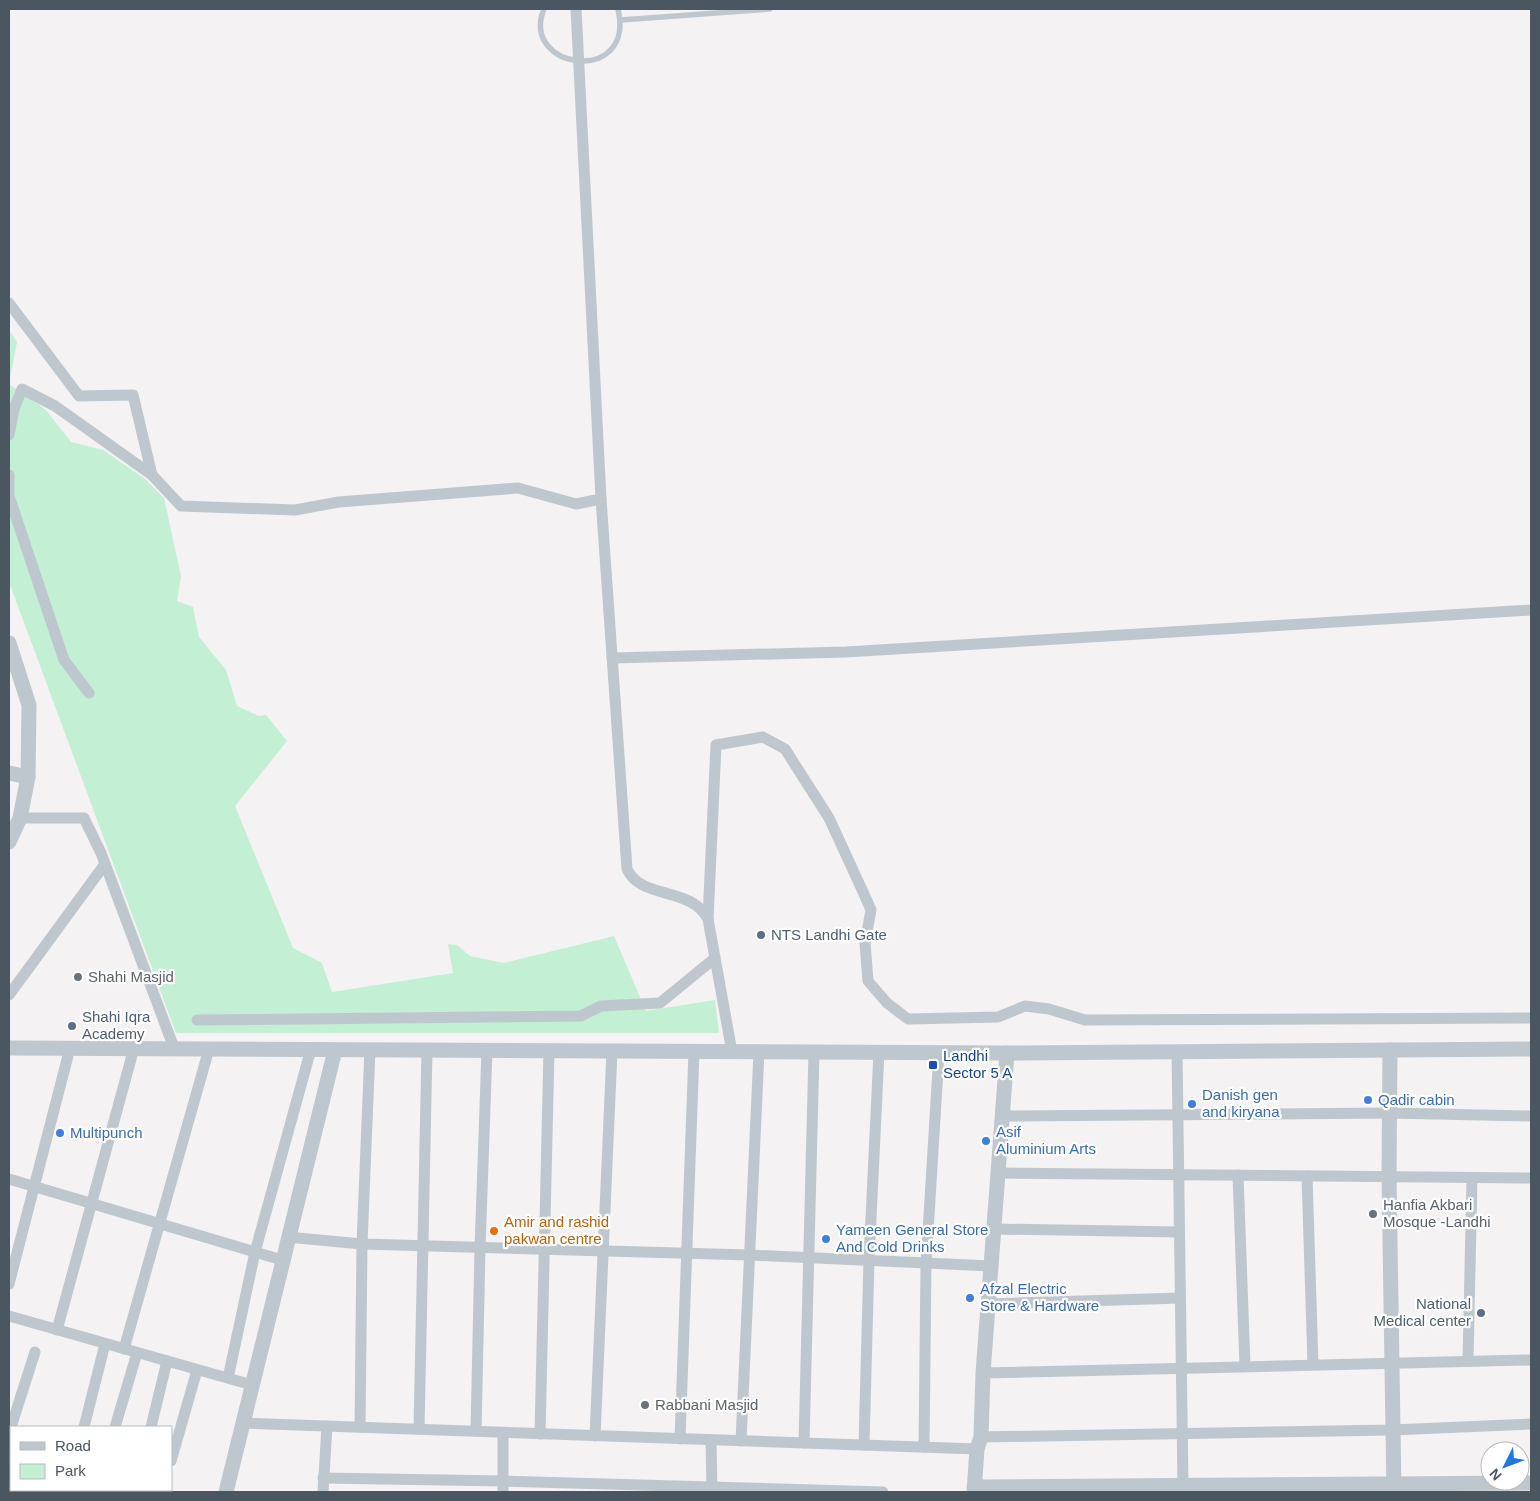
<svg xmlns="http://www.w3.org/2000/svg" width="1540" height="1501" viewBox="0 0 1540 1501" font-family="Arial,sans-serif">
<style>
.green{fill:#c3efd4}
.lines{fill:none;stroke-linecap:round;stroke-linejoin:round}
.service{stroke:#bec7ce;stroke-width:5.5}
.minor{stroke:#bec7ce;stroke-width:11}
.tertiary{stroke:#bec7ce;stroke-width:15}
.service-dot{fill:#5c6f8a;stroke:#fff;stroke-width:2}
.worship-dot{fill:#6b7280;stroke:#fff;stroke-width:2}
.transit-dot{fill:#1a4fb4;stroke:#fff;stroke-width:2}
.shop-dot{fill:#3f7fe0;stroke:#fff;stroke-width:2}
.food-dot{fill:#e8710a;stroke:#fff;stroke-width:2}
.labels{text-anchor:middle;stroke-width:4.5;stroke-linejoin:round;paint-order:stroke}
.service-label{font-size:15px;fill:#4e5e75;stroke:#fff;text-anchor:start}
.worship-label{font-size:15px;fill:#5b616d;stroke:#fff;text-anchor:start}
.transit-label{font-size:15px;fill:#164399;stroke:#fff;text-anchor:start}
.shop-label{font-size:15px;fill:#366cbe;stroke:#fff;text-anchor:start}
.food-label{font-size:15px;fill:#c56008;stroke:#fff;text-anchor:start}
</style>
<rect width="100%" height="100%" fill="#f4f2f2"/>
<!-- green -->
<path class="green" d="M9,330L17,342L9,384L46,410L71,442L103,450L145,479L164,498L181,576L177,601L193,607L199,637L226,670L237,706L259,716L266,715L287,741L235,806L293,948L322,963L332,992L453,973L448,944L457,945L470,956L504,963L614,936L646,1011L715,1000L719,1033H176L9,582Z"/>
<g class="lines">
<!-- service -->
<g class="service">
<path d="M544,9C519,70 636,86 618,9"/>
<path d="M621,20L770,9"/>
</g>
<!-- minor -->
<g class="minor">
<path d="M576,9L601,499L627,869C641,900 691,886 708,919L732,1052"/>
<path d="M9,303L79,396L133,395L152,475"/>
<path d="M9,435L14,409L22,389L55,406L152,475L181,506L295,510L339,502L518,488L576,504L601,499"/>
<path d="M9,475V496L64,660L89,693"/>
<path d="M612,658L846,652L1531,610"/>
<path d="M20,818H84L101,853L174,1048"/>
<path d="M708,919L716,745L763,737L785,749L829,818L864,894L871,910L865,943L868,981L887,1003L908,1019L998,1017L1025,1006L1049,1009L1085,1020L1531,1018"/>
<path d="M9,995L105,864"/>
<path d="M197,1020L581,1016L601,1006L660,1003L715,958"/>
<path d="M1177,1051L1183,1486"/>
<path d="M1002,1116L1389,1113L1531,1116"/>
<path d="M998,1173L1531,1178"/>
<path d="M1238,1175L1245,1366"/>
<path d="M1307,1176L1313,1364"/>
<path d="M9,1179L282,1260"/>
<path d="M993,1229L1179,1232"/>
<path d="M287,1237L362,1244L750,1255L991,1266"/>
<path d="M9,1284L70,1048"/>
<path d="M988,1304L1180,1298"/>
<path d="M9,1316L252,1385"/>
<path d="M57,1330L134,1048"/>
<path d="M124,1349L209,1049"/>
<path d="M1468,1361L1472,1178"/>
<path d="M983,1373L1531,1360"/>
<path d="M228,1378L255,1252L311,1049"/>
<path d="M242,1423L977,1449"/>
<path d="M11,1427L35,1352"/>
<path d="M84,1427L105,1344"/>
<path d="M115,1427L137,1353"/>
<path d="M151,1427L167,1361"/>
<path d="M360,1427L362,1244L370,1049"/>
<path d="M419,1429L427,1050"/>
<path d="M476,1431L480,1249L487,1050"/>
<path d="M540,1434L549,1051"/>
<path d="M595,1436L612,1051"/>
<path d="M981,1437L1392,1430L1531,1424"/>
<path d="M680,1439L694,1051"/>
<path d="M711,1440L712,1492"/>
<path d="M741,1441L759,1052"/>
<path d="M804,1443L814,1052"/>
<path d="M864,1445L869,1260L879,1052"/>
<path d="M924,1447L926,1264L939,1053"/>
<path d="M171,1461L197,1370"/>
<path d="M323,1478L503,1481L883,1492"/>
<path d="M37,1492L38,1490"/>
<path d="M323,1492L327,1426"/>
<path d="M503,1492V1433"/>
</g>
<!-- tertiary -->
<g class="tertiary">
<path d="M9,643L29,705L28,777L20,818L9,842"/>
<path d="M9,773L28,777"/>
<path d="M9,1048L1007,1053L1531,1049"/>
<path d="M1390,1050L1389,1177L1394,1492"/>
<path d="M974,1487L1531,1483"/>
<path d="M226,1492L335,1050"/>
<path d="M974,1492L977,1449L981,1437L983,1373L1007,1053"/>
</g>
</g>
<!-- markers -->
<g class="service-dot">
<circle cx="761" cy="935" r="5"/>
<circle cx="72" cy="1026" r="5"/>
<circle cx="1481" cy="1313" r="5"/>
</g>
<g class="worship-dot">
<circle cx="78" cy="977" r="5"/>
<circle cx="1373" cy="1214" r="5"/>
<circle cx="645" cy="1405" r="5"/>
</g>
<rect class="transit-dot" x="928" y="1060" width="10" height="10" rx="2.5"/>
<g class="shop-dot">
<circle cx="1368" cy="1100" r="5"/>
<circle cx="1192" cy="1104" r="5"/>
<circle cx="60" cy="1133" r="5"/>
<circle cx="986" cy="1141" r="5"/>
<circle cx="826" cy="1239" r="5"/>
<circle cx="970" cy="1298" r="5"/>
</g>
<circle class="food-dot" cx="494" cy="1231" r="5"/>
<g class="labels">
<!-- service labels -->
<g class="service-label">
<text x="771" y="940">NTS Landhi Gate</text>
<text x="82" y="1022">Shahi Iqra<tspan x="82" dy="17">Academy</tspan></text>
<text x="1471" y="1309" text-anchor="end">National<tspan x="1471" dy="17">Medical center</tspan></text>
</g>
<!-- worship labels -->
<g class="worship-label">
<text x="88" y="982">Shahi Masjid</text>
<text x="1383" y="1210">Hanfia Akbari<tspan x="1383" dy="17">Mosque -Landhi</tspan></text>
<text x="655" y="1410">Rabbani Masjid</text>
</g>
<!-- transit labels -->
<g class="transit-label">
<text x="943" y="1061">Landhi<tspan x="943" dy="17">Sector 5 A</tspan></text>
</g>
<!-- shop labels -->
<g class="shop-label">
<text x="1202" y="1100">Danish gen<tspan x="1202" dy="17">and kiryana</tspan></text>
<text x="1378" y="1105">Qadir cabin</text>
<text x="996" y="1137">Asif<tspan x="996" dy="17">Aluminium Arts</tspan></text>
<text x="70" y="1138">Multipunch</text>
<text x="836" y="1235">Yameen General Store<tspan x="836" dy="17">And Cold Drinks</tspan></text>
<text x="980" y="1294">Afzal Electric<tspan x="980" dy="17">Store &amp; Hardware</tspan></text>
</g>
<!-- food labels -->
<g class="food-label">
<text x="504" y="1227">Amir and rashid<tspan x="504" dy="17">pakwan centre</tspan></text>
</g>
</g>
<!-- border -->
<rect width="1540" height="1501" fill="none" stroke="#4a5660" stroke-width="20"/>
<!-- legend -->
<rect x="10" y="1426" width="162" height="65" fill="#ffffff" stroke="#b7bbbf"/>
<rect x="20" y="1442" width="25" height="8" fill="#bec7ce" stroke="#b7bbbf"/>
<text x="55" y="1451" font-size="15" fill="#4a5660">Road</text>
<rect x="20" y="1464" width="25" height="15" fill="#c3efd4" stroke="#b7bbbf"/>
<text x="55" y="1476" font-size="15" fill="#4a5660">Park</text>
<!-- north arrow -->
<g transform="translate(1505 1466) rotate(228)"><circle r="24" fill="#ffffff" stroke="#b7bbbf"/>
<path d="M0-4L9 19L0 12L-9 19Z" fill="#1f77e2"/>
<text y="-8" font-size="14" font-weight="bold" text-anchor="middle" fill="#4a5660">N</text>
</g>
</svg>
